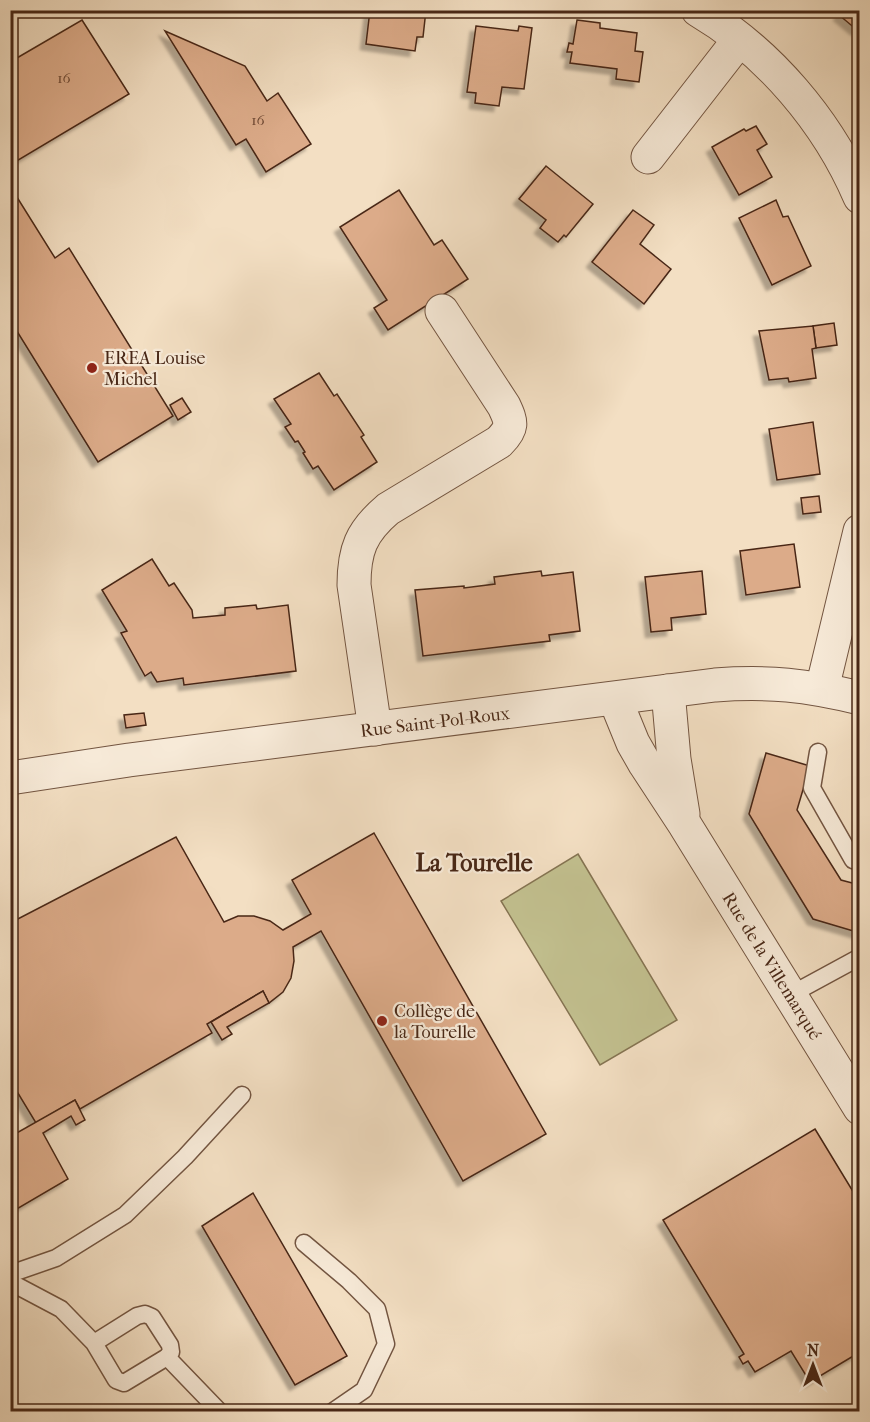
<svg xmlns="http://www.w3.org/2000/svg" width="870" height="1422" viewBox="0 0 870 1422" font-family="'IM FELL French Canon',serif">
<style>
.green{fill:#c2c08f;stroke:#857452;stroke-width:1.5}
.building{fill:#dcab89;stroke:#482716;stroke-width:1.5;filter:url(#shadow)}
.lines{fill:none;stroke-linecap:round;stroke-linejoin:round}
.lane-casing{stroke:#735541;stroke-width:19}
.street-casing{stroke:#735541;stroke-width:35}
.lane{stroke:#f7ead8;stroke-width:16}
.street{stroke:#f7ead8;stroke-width:33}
.poi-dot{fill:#8f2418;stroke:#f7ead8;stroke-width:2}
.labels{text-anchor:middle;stroke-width:4.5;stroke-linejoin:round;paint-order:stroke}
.number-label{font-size:15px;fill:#6d4833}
.poi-label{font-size:18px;fill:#482716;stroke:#f7ead8;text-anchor:start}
.street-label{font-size:18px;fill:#482716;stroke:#f7ead8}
.district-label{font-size:24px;font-weight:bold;fill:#482716;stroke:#f7ead8}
</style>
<defs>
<filter id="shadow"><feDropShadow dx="-5.5" dy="5.5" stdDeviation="1.5" flood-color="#0004"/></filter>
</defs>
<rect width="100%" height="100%" fill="#f3dfc3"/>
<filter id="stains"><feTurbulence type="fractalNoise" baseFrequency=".00333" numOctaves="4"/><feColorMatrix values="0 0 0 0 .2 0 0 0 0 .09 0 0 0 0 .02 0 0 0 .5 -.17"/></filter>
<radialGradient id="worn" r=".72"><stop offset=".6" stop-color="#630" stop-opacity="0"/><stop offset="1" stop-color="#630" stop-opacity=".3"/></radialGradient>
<!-- green -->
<path class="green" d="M578,854L677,1020L600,1065L501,901Z"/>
<!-- building -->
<g class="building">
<path d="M370,10H426L423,37H417L415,51L366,44Z"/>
<path d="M843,10H860V26L857,30L839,15Z"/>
<path d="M82,20L129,94L10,165V62Z"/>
<path d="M577,20L600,23V28L637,33L635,51L643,52L639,82L616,79L617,69L570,63L572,52H567L569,43L573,44Z"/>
<path d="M476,26L518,31L519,26L532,28L524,89L502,87L499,106L475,103L476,93L467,92Z"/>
<path d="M165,31L245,66L267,101L278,93L311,144L266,172L246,139L236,145Z"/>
<path d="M756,126L767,144L757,150L772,177L739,195L712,147L744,129L746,131Z"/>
<path d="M546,166L593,204L566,237L564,235L558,242L540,228L546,220L519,199Z"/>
<path d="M10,186L55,258L69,248L173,416L98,462L10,320Z"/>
<path d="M399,190L434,245L442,240L468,279L388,330L374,308L387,300L340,227Z"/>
<path d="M776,200L783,217L788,216L811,266L772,285L739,218Z"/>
<path d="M633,210L654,225L640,244L671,269L644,304L592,262Z"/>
<path d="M834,323L837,345L816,348L813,326Z"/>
<path d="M813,326L816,348L812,349L816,378L789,382L788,378L769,380L759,331Z"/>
<path d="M319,373L334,396L337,394L364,435L361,437L377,462L334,490L318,466L313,469L303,453L305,452L298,441L295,442L285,427L291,424L274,399Z"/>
<path d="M182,398L191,412L178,420L170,405Z"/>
<path d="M813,422L820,474L777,480L769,429Z"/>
<path d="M819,496L821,512L803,514L801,498Z"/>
<path d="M794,544L800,587L746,595L740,551Z"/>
<path d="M152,559L169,586L174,583L192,610L193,618L225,615V608L256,605L257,609L288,605L296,671L184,685L183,678L157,682L151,672L145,676L121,633L127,631L102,590Z"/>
<path d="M541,571L542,576L573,572L580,631L549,635L550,641L423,656L415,590L464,586V588L495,584L494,577Z"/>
<path d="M702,571L706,614L671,618L672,630L651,632L645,577Z"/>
<path d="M144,713L146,725L126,728L124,715Z"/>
<path d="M766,753L810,766L797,810L841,880L860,885V933L813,919L749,814Z"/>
<path d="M374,833L546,1134L463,1181L321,931L293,947L294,961L291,978L283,992L269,1003L263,991L207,1024L212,1033L80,1109L75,1100L36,1123L10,1080V923L176,837L224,922L238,916H254L270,921L283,930L311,914L292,880Z"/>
<path d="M263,991L269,1003L227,1027L232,1034L222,1040L211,1022Z"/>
<path d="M75,1100L85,1120L76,1125L71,1116L43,1133L68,1179L10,1213V1126L15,1134Z"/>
<path d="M815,1129L860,1203V1352L810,1382L791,1351L755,1372L748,1361L743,1364L739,1357L744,1354L663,1220Z"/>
<path d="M253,1193L347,1356L295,1385L202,1226Z"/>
</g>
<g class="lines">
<!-- lane casing -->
<g class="lane-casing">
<g id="lane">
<path d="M818,752L812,788L853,860L860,862"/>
<path d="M790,995L860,957"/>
<path d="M304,1243L349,1281L377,1309L386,1344L364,1390L332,1412"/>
<path d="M10,1274L56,1258L125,1215L185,1157L242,1095"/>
<path d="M10,1282L61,1309L94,1343L116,1380L124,1383L167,1357L171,1352L170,1345L152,1317L145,1314L137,1316L94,1343"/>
<path d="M167,1357L220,1412"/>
</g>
</g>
<!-- street casing -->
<g class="street-casing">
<g id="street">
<path d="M698,10C769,52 828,122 860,197"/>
<path d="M648,157L739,40"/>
<path d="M822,689L860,531"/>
<path d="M668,691L674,759L683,814"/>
<path d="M615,699L633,743L645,764L685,825L860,1108"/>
<path d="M375,729L354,585C354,550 361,532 388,509L499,442C513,428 512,423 504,406L442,311"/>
<path d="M10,778L129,760L715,685C769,681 806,685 860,698"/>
</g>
</g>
<!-- lane -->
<use href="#lane" class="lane"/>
<!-- street -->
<use href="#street" class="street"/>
</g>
<!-- markers -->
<g class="poi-dot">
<circle cx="92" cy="368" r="6"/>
<circle cx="382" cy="1021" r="6"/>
</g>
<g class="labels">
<!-- number labels -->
<g class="number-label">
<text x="64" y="83">16</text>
<text x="258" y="125">16</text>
</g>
<!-- poi labels -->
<g class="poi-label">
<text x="104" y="364">EREA Louise<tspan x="104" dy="21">Michel</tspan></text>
<text x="394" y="1017">Collège de<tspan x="394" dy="21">la Tourelle</tspan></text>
</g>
<!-- street labels -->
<g class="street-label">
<text transform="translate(435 722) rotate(-7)" y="6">Rue Saint-Pol-Roux</text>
<text transform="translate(772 966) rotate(58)" y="6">Rue de la Villemarqué</text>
</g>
<!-- district labels -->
<g class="district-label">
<text x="474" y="871">La Tourelle</text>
</g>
</g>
<!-- margin -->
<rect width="870" height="1422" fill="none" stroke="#f3dfc3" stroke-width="36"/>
<rect x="12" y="12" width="846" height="1398" fill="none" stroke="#482716" stroke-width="3"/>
<rect x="18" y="18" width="834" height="1386" fill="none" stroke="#482716" stroke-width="1.5"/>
<!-- north arrow -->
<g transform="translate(813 1365)" stroke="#f7ead8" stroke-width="4.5" paint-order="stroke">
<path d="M0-4.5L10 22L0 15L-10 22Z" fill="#482716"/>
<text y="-9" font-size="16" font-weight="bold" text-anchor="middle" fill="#482716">N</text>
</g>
<rect width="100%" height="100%" filter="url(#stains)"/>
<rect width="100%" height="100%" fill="url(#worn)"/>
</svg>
